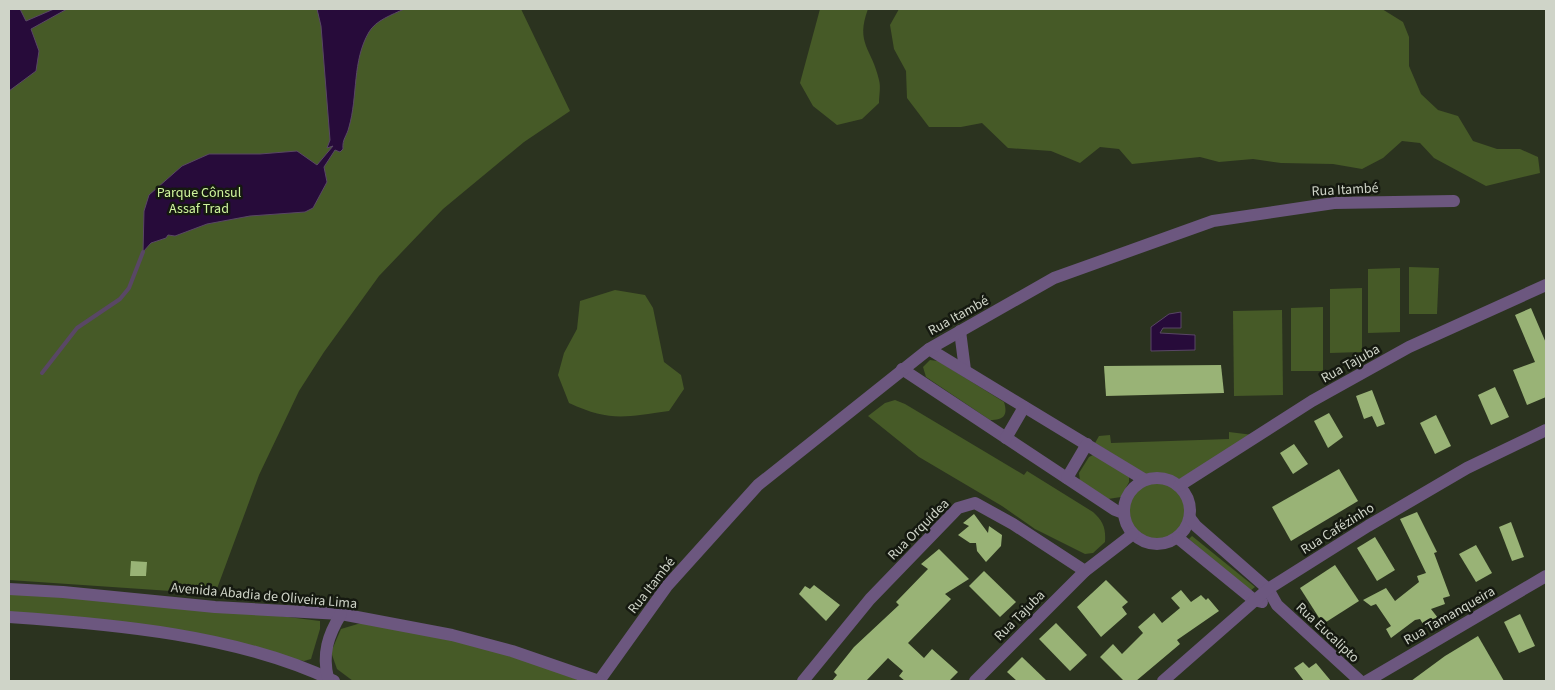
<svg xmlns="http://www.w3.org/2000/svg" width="1555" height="690" viewBox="0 0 1555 690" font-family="'Source Sans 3',sans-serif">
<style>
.green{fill:#465a27}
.water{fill:#270b3a;stroke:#594765}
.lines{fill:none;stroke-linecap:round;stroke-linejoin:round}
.stream{stroke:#594765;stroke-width:4}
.building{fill:#99b376}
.minor{stroke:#6c577f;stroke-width:12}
.tertiary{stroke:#6c577f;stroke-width:12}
.labels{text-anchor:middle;stroke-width:5;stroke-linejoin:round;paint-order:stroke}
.street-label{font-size:14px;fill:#cfd4c8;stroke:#151910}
.park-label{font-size:14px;fill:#cff49d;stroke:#151910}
</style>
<rect width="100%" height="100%" fill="#2b331f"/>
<!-- green -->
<g class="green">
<path d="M9,9H521L570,111L524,142L443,209L379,276L324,352L299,391L259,475L215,594L9,580Z"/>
<path d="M820,9H868C855,44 872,48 879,80C881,87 879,96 879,103L862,119L837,125L813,106L800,83Z"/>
<path d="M899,9H1382L1403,22L1409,37V66L1421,94L1438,110L1458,116L1473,141L1497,149H1520L1538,157L1540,173L1486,186L1434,158L1420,143L1402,141L1383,158L1362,169L1333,164L1281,163L1253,159L1219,162L1200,157L1132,164L1119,149L1100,147L1080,163L1051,151L1008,148L982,123L961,127H929L907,98L906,71L894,49L890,25Z"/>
<path d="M1409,267L1439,268L1437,314H1409Z"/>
<path d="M1400,268V332L1368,333V269Z"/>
<path d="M1362,288V352L1330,353V289Z"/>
<path d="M615,290L645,295L653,308L664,362L681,375L684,389L669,411C625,417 610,422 569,403L558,375L564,353L577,329L580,301Z"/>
<path d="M1323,307V371H1291V308Z"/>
<path d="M1282,310L1283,395L1234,396L1233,311Z"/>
<path d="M930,360L938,361L1004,402C1008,415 1004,420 990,420L926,377L923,367Z"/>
<path d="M895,400L905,404L1024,475L1027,471L1093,512C1103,521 1106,528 1105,542L1093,553L1085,554L1035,529L1002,506L919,457L868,416L885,403Z"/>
<path d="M1229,432L1253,435L1178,480L1167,474H1145L1095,443L1099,436L1110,435L1111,443L1229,439Z"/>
<path d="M1093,455L1129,475V482L1121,497L1108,499L1080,481L1079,473L1089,457Z"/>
<circle cx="1157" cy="511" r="29"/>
<path d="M1192,536L1255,587L1250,591L1189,539Z"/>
<path d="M9,590L215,608L320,621V629L311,659L304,661L9,612Z"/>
<path d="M361,623L451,637L591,681H353L337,669L331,652L341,629Z"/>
</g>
<!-- water -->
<g class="water">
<path d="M9,9H20L26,21L54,9H67L31,29L39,51L36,71L9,91Z"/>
<path d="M317,9H404C392,15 376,20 369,32C352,61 358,96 349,127C347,136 342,139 343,149L340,152L335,150L324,167L327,182L313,208L305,212L250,216L207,224L175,236L168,235L166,238L151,243L143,252L144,211L149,195L182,166L209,154H260L297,151L317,165L333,146L327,148L330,140L321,26Z"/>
<path d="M1181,312V328H1163L1160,333L1195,335V350L1151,351V327L1169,314Z"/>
</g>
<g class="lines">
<!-- stream -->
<path class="stream" d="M42,373L77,328L120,299L129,288L143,252"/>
</g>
<!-- building -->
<g class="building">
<path d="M1531,308L1546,343V397L1527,405L1513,370L1535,362L1515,315Z"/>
<path d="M1221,365L1224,393L1106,396L1104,366Z"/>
<path d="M1495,387L1509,417L1491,425L1478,395Z"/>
<path d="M1372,390L1385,424L1377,427L1372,416L1364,419L1356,396Z"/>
<path d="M1329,413L1343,437L1328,448L1314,421Z"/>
<path d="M1436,415L1451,446L1435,454L1420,423Z"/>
<path d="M1294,444L1308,464L1293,474L1280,453Z"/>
<path d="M1339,469L1358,501L1291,541L1272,507Z"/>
<path d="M1417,512L1437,552L1434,553L1450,596L1443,598L1445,604L1431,609L1438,618L1424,626L1420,619L1415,620L1391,638L1386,629L1391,626L1376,604L1371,606L1363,600L1386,588L1395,601L1419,582L1417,576L1426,573L1400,519Z"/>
<path d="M974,514L988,533L989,526L1002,535L1001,546L986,562L977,551L976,543H970L958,535L969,526L963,523Z"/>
<path d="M1511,522L1524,557L1512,561L1499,527Z"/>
<path d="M1375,537L1395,570L1377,581L1357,548Z"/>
<path d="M1476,545L1492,573L1476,582L1459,554Z"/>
<path d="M939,549L969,579L945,594L951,599L908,643L924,658L932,649L958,672L949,681H905L899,676L903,671L888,658L866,681H832L837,675L834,672L854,647L899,605L896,602L928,569L921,564Z"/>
<path d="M131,561L147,562L146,576H130Z"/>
<path d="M1335,565L1359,601L1323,624L1300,588Z"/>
<path d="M984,571L1016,602L1000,617L969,586Z"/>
<path d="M1106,580L1128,602L1122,607L1127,614L1101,637L1077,607Z"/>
<path d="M814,585L840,605L826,621L799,594L805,586L810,589Z"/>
<path d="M1181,590L1191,602L1201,595L1206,600L1208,598L1219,611L1177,640L1180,644L1136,681H1124L1100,657L1113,644L1122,654L1143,633L1138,627L1154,613L1162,623L1180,608L1171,598Z"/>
<path d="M1520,614L1535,646L1519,653L1504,622Z"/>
<path d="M1056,623L1087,655L1070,671L1039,639Z"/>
<path d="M1478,636L1504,681H1411L1445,656Z"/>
<path d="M1022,657L1047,681H1017L1007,672Z"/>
<path d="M1303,662L1309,668L1316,663L1331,681H1304L1294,668Z"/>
</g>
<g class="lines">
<!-- minor -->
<g class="minor">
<path d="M960,331L965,370"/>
<path d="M929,349L1145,480"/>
<path d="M902,369L1115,510L1123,513"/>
<path d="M1006,438L1024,407"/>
<circle cx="1157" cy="511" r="33"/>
<path d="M1067,478L1087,444"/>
<path d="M1179,486L1312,401L1409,347L1546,285"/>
<path d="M1190,518L1196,526L1268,589L1277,605L1360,681"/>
<path d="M1178,538L1254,600L1262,602"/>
<path d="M599,681L667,586L758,485L929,349L1054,278L1213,221L1334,203L1454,201"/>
<path d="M803,681L870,599L958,508L975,503L1013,524L1085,571"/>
<path d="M975,681L1085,571L1133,534"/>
<path d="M1163,681L1268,589L1368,526L1467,468L1546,430"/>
<path d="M1367,681L1546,576"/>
</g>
<!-- tertiary -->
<g class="tertiary">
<path d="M9,589L63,592L215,607L341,614L452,635L512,651L599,681"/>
<path d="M9,617C113,624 239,635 334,681"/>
<path d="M328,678C322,654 328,635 341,614"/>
</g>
</g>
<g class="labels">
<!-- street labels -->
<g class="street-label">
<text transform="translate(1345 189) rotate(-3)" y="5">Rua Itambé</text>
<text transform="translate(958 315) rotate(-29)" y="5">Rua Itambé</text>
<text transform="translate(1350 363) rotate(-29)" y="5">Rua Tajuba</text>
<text transform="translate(1337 528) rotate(-32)" y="5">Rua Cafézinho</text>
<text transform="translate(918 529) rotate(-45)" y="5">Rua Orquídea</text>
<text transform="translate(651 585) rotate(-52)" y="5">Rua Itambé</text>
<text transform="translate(264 595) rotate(5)" y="5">Avenida Abadia de Oliveira Lima</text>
<text transform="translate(1019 615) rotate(-45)" y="5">Rua Tajuba</text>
<text transform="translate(1449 615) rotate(-30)" y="5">Rua Tamanqueira</text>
<text transform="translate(1328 632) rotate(43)" y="5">Rua Eucalipto</text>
</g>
<!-- park labels -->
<g class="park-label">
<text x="199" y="197">Parque Cônsul<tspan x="199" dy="16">Assaf Trad</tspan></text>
</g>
</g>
<!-- border -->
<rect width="1555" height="690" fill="none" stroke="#cfd4c8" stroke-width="20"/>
</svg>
